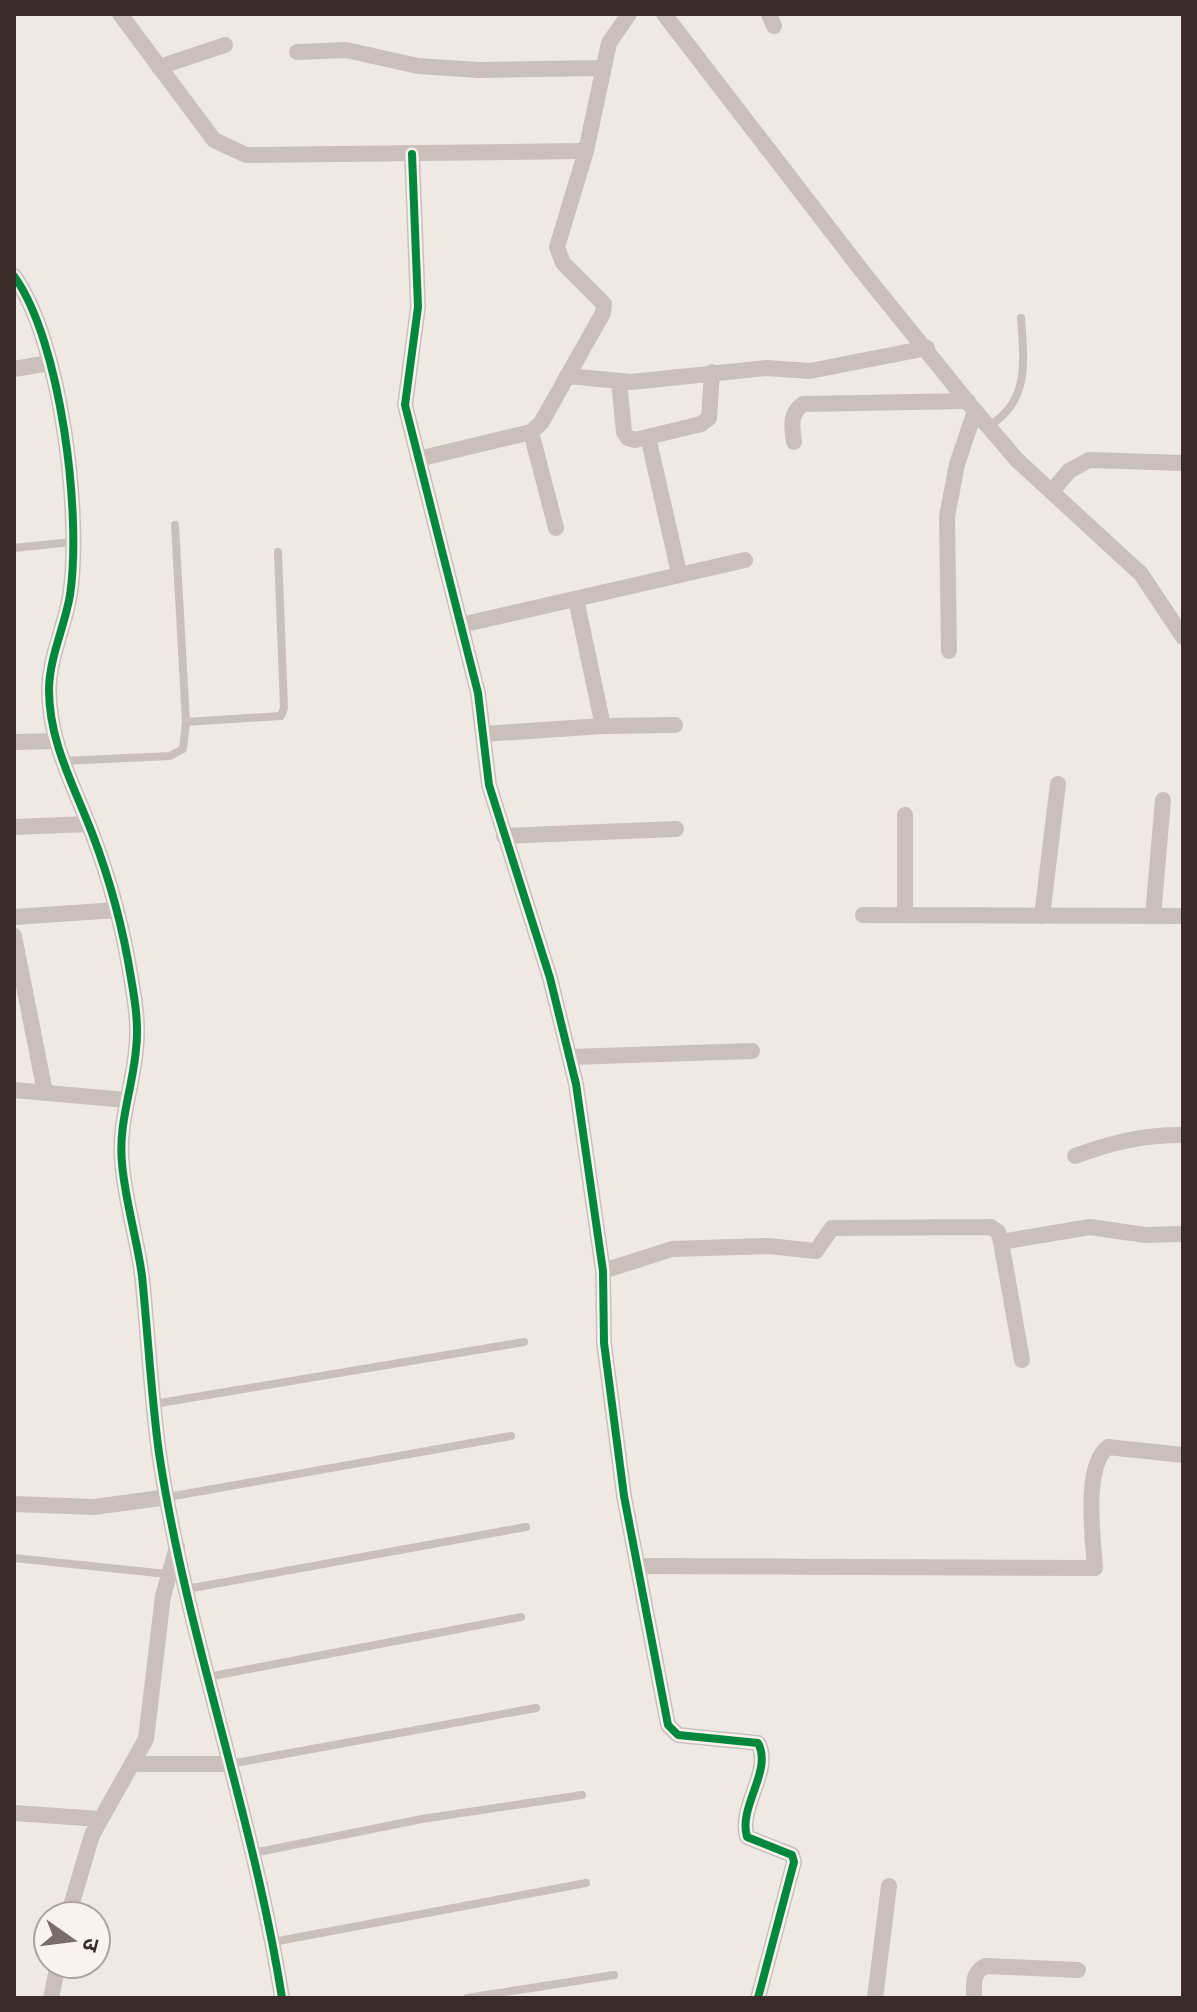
<svg xmlns="http://www.w3.org/2000/svg" width="1197" height="2012" viewBox="0 0 1197 2012" font-family="Commissioner,'Noto Sans Devanagari',sans-serif">
<style>
.lines{fill:none;stroke-linecap:round;stroke-linejoin:round}
.lane{stroke:#c9c0bd;stroke-width:8}
.street{stroke:#c9c0bd;stroke-width:16}
.cycleway-casing{stroke:#faf2ed;stroke-width:13}
.cycleway{stroke:#00873e;stroke-width:8}
</style>
<rect width="100%" height="100%" fill="#efe8e4"/>
<g class="lines">
<!-- lane -->
<g class="lane">
<path d="M989,426C1030,401 1024,361 1021,318"/>
<path d="M175,525L186,722"/>
<path d="M14,548L72,542"/>
<path d="M63,761L170,756L183,749L186,722L281,716L284,708L278,552"/>
<path d="M154,1404L524,1342"/>
<path d="M168,1497L511,1436"/>
<path d="M14,1558L167,1574"/>
<path d="M187,1589L526,1527"/>
<path d="M208,1677L521,1617"/>
<path d="M230,1764L536,1708"/>
<path d="M253,1853L422,1819L582,1795"/>
<path d="M273,1942L586,1883"/>
<path d="M467,1998L614,1975"/>
</g>
<!-- street -->
<g class="street">
<path d="M120,14L214,140L246,155L586,151"/>
<path d="M664,14L862,271L975,411L1017,460L1141,574L1183,637"/>
<path d="M769,14L774,26"/>
<path d="M297,52L346,50L418,66L479,70L603,68"/>
<path d="M159,67L225,45"/>
<path d="M412,154L418,307L405,405L478,693L489,785L550,978L576,1084L603,1271L604,1343L624,1496L668,1725L678,1735L758,1743C773,1771 738,1806 747,1837L792,1855L794,1862L758,1998"/>
<path d="M14,276C61,341 82,515 70,595C65,626 49,658 49,690C49,742 74,786 92,833C110,880 123,928 131,978C135,1001 139,1025 136,1049C133,1087 118,1123 122,1163C125,1201 137,1238 142,1276C148,1335 151,1394 159,1453C187,1638 253,1814 282,1998"/>
<path d="M14,369L49,363"/>
<path d="M567,376L631,382L767,368L810,371L927,348"/>
<path d="M619,382L624,432L628,438L635,440L701,424L709,418L712,372"/>
<path d="M531,432L556,528"/>
<path d="M648,437L679,573"/>
<path d="M794,442C792,427 789,414 803,404L968,401"/>
<path d="M418,459L531,432L541,423L603,313L604,304L563,263L557,247L586,151L609,43L629,14"/>
<path d="M1052,491L1069,471L1089,460L1183,463"/>
<path d="M576,599L603,726"/>
<path d="M461,625L745,560"/>
<path d="M949,651L947,517L957,464L975,411"/>
<path d="M484,734L603,726L675,725"/>
<path d="M14,742L56,741"/>
<path d="M905,815V915"/>
<path d="M14,827L88,824"/>
<path d="M504,836L676,829"/>
<path d="M863,915L1183,916"/>
<path d="M1042,916L1058,784"/>
<path d="M1153,916L1163,800"/>
<path d="M14,917L117,910"/>
<path d="M14,936L45,1092"/>
<path d="M570,1057L752,1051"/>
<path d="M14,1090L126,1100"/>
<path d="M1075,1156C1113,1142 1143,1135 1183,1135"/>
<path d="M1001,1242L1090,1227L1145,1235L1183,1234"/>
<path d="M603,1271L672,1249L768,1246L816,1251L832,1228L991,1227L998,1232L1001,1242L1022,1360"/>
<path d="M14,1504L94,1507L168,1497"/>
<path d="M637,1566L1095,1568C1093,1538 1083,1466 1108,1447L1183,1455"/>
<path d="M134,1764H230"/>
<path d="M14,1813L100,1819"/>
<path d="M68,1916L92,1835L146,1739L163,1596L177,1547"/>
<path d="M51,1998L58,1964"/>
<path d="M875,1998L889,1886"/>
<path d="M974,1998C974,1984 972,1973 985,1966L1078,1970"/>
</g>
<!-- cycleway casing -->
<g class="cycleway-casing">
<g id="cycleway">
<path d="M412,154L418,307L405,405L478,693L489,785L550,978L576,1084L603,1271L604,1343L624,1496L668,1725L678,1735L758,1743C773,1771 738,1806 747,1837L792,1855L794,1862L758,1998"/>
<path d="M14,276C61,341 82,515 70,595C65,626 49,658 49,690C49,742 74,786 92,833C110,880 123,928 131,978C135,1001 139,1025 136,1049C133,1087 118,1123 122,1163C125,1201 137,1238 142,1276C148,1335 151,1394 159,1453C187,1638 253,1814 282,1998"/>
</g>
</g>
<!-- cycleway -->
<use href="#cycleway" class="cycleway"/>
</g>
<!-- border -->
<rect width="1197" height="2012" fill="none" stroke="#3a2c2b" stroke-width="32"/>
<!-- north arrow -->
<g transform="translate(72 1940) rotate(104)"><circle r="38" fill="#faf2ed" stroke="#ada39f" stroke-width="2"/>
<path d="M0-6L14 30L0 20L-14 30Z" fill="#796e6c"/>
<text y="-12" font-size="22" font-weight="bold" text-anchor="middle" fill="#3a2c2b">उ</text>
</g>
</svg>
